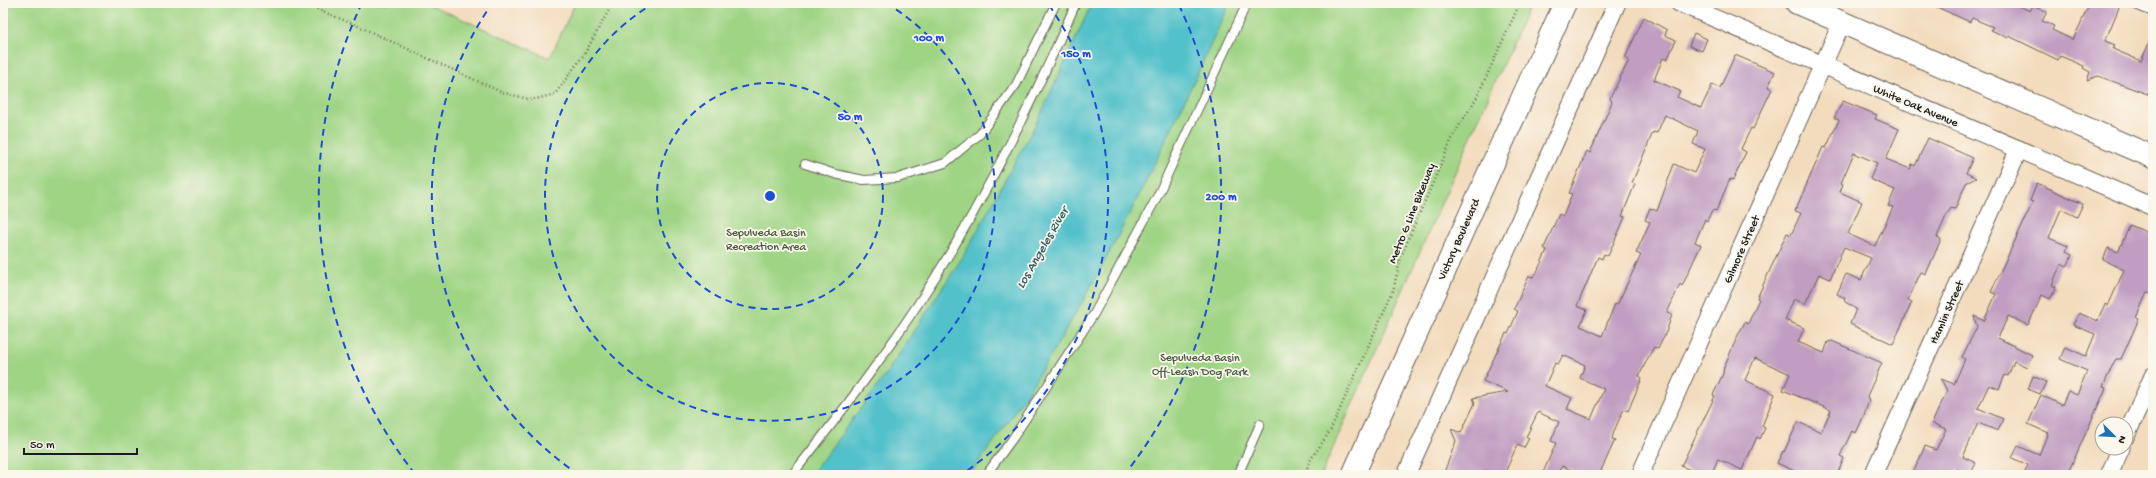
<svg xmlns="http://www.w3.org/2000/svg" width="2156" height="478" viewBox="0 0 2156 478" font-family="'Gochi Hand',sans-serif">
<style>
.green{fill:#9fd484;stroke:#5e7850}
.water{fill:#53c1ca;stroke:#386e73}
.building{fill:#c09dc1;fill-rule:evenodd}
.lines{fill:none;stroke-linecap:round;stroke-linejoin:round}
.lane-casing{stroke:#675f54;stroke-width:10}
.street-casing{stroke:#675f54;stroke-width:19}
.primary-casing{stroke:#675f54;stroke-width:24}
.path{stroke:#675f54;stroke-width:2.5;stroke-dasharray:1 3;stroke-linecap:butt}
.lane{stroke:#fff;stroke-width:8}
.street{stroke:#fff;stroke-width:17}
.primary{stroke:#fff;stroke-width:22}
.ring{fill:none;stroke:#1d4ed8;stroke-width:2;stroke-dasharray:7 5}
.labels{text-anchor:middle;stroke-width:3.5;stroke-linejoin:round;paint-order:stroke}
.street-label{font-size:12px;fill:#1c1c1c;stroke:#fbf7ec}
.park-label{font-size:12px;fill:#4a5c40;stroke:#fbf7ec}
.water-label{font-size:13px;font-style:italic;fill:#325e62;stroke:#fbf7ec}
.centre{fill:#1d4ed8;stroke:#fbf7ec;stroke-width:2}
.ring-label{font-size:12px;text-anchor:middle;font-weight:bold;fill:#1d4ed8;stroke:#fbf7ec;stroke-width:3.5;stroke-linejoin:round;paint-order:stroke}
</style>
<rect width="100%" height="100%" fill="#fbf7ec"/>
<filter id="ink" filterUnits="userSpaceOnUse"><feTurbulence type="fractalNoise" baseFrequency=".025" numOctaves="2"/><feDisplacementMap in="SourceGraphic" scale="8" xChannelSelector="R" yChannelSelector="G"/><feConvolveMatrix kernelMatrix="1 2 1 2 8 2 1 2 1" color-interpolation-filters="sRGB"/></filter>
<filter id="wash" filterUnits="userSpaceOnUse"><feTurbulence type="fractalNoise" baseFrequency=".012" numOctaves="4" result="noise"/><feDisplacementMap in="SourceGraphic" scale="16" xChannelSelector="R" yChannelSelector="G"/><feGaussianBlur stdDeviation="0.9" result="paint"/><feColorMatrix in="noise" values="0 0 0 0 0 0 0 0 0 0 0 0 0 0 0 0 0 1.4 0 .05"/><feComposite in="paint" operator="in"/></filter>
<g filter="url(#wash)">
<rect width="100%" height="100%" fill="#f3dcbd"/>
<!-- green -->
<path class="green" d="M3,3H426L550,58L575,3H1530L1321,475H3Z"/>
<!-- water -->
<path class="water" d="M1092,3H1230C1155,166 1079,332 969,475H811L882,380L964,255L1038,120Z"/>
<g id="blocks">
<!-- building -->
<g class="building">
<path d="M1928,3H2012L2030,11L2033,5L2047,12L2042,21L2054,26L2052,30L2073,40L2090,3H2121L2105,41L2115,45L2113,49L2141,61L2153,34V96L2098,76L2087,80L2090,72L2083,68L2084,66L2060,56L2058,60L2009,36L2008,38L1991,30L1993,27L1972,18L1970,22Z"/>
<path d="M1644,17L1667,30L1665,35L1676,40L1667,60L1663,58L1654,80L1680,91L1677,97L1701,108L1712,85L1720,88L1735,55L1775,72L1768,87L1772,89L1753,129L1751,128L1741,149L1746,152L1733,180L1730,179L1716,211L1712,210L1707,221L1705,219L1695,242L1701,245L1682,286L1680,284L1667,313L1672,315L1666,332L1658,349L1654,347L1650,354L1639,376L1642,378L1628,411L1624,409L1614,431L1612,439L1615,440L1599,475H1583L1562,466L1558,475H1542L1556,443L1551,441L1559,422L1538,412L1526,437L1529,438L1524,448L1517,445L1504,475H1496L1485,470L1483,475H1443L1456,441L1451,429L1461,433L1475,403L1473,398L1508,392L1483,381L1506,333L1508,334L1518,311L1514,309L1529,276L1533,277L1537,272L1547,250L1544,248L1559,214L1563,216L1572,194L1569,193L1587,151L1590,153L1612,102L1610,98L1629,60L1625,58ZM1665,115L1698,131L1693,144L1705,149L1694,173L1674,164L1657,211L1650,208L1645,220L1650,222L1636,253L1641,255L1617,305L1615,304L1602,336L1580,326L1587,310L1577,306L1598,257L1602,259L1604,254L1608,256L1625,217L1622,216L1635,184L1632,183L1653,132L1657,133ZM1563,355L1585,365L1580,378L1604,389L1591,419L1567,409L1572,398L1545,386L1555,363L1558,364Z"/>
<path d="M1694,33L1707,39L1702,51L1689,46Z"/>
<path d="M1843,101L1877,115L1875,119L1899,129L1886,159L1910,169L1912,164L1915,166L1928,138L1973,158L1966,173L1976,178L1966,183L1955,209L1951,208L1947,214L1937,237L1941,239L1926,274L1921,272L1908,300L1912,302L1893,344L1850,324L1856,309L1844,301L1845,298L1837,294L1846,274L1861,280L1871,258L1844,247L1830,279L1819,274L1805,304L1794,299L1785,320L1804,328L1798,342L1824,353L1828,342L1832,341L1882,363L1867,396L1869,401L1864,415L1856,433L1852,431L1840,456L1844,458L1837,475H1803L1777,463L1783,451L1784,452L1798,422L1821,432L1831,410L1783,390L1790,374L1755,358L1745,380L1775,394L1762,426L1765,428L1760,439L1757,437L1742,470L1718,459L1711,475H1693L1695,472L1681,466L1715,396L1713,395L1723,374L1724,367L1738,335L1745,322L1748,324L1759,299L1757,298L1787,233L1791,235L1801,213L1795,211L1823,147L1826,148L1839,120L1834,118ZM1854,153L1877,163L1870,179L1895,190L1888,206L1893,207L1875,246L1848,234L1862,202L1840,192L1843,184L1841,183Z"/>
<path d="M2037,183L2083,204L2077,217L2061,209L2049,238L2068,246L2066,252L2072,255L2067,267L2061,264L2052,285L2056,287L2050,299L2042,295L2028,325L2008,316L1998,338L2032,355L2027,367L2014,361L2008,376L2005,375L1999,389L1989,385L1978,408L2003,419L1998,431L1978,423L1963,457L1976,463L1970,475L1957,469L1955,475H1924L1914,471L1925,446L1936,450L1946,429L1932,423L1947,391L1941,379L1954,384L1965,359L1962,357L1977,327L1974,316L1984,321L1996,294L1991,292L2033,202L2030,201Z"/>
<path d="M2130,225L2153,235V294L2147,292L2136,318L2139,319L2121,359H2116L2113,364L2103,387L2106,388L2067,475H2023L2028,465L2012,458L2018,446L2039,455L2048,433L2028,424L2041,395L2062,405L2068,391L2077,395L2087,371L2060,359L2065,347L2086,356L2095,334L2073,325L2079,313L2097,321L2105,304L2108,306L2124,270L2103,260L2108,248L2118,252Z"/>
<path d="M2033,376L2046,382L2040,394L2028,389Z"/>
</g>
</g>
</g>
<g filter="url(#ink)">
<use href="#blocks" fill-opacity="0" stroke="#675f54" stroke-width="1"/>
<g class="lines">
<!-- lane casing -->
<g class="lane-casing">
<g id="lane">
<path d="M2131,3L2153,12"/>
<path d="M805,164L835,174L864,180L898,178L945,163L980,134L1016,85L1056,3"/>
<path d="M792,475C851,401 908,325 956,243C1001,166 1040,85 1076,3"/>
<path d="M986,475L1013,438L1094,314L1157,197L1247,3"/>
<path d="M1238,475L1260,424"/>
</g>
</g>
<!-- street casing -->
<g class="street-casing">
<g id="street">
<path d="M1679,3L2153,207"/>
<path d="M2126,436L2153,376"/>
<path d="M1406,475L1617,3"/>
<path d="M1640,475L1842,22"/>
<path d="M1873,475L2019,149"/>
<path d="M2109,475L2121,448"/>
</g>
</g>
<!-- primary casing -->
<g class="primary-casing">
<g id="primary">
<path d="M1797,3L2153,157"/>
<path d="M1353,475L1565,3"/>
</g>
</g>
<!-- path -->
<g class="path">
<path d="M302,3L358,26L501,92L532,100L555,94L585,53L613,3"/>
<path d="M766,475L767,474"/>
<path d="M1304,475L1311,459L1330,431L1393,291L1401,256L1454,134L1476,99L1520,3"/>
</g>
<!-- lane -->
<use href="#lane" class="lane"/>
<!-- street -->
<use href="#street" class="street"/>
<!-- primary -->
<use href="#primary" class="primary"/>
</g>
</g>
<!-- distance rings -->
<g class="ring">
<circle cx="770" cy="196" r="113"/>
<path d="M886 3A225 225 0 1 1 654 3"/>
<path d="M579 475A338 338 0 0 1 491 5M1049 5A338 338 0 0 1 961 475"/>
<path d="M415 474A451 451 0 0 1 361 5M1179 5A451 451 0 0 1 1125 474"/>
</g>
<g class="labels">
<!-- street labels -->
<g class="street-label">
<text transform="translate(1916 105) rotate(23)" y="4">White Oak Avenue</text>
<text transform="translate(1411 213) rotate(-68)" y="4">Metro G Line Bikeway</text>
<text transform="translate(1458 239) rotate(-66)" y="4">Victory Boulevard</text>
<text transform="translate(1741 249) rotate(-66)" y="4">Gilmore Street</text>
<text transform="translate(1946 312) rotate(-66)" y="4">Hamlin Street</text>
</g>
<!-- park labels -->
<g class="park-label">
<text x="766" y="236">Sepulveda Basin<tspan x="766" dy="14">Recreation Area</tspan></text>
<text x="1200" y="361">Sepulveda Basin<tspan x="1200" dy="14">Off-Leash Dog Park</tspan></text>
</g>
<!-- water labels -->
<g class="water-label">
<text transform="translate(1041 247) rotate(-60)" y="5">Los Angeles River</text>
</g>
</g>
<circle cx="770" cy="196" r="6" class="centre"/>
<g class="ring-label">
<text x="929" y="41">100 m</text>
<text x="1076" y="57">150 m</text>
<text x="850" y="120">50 m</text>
<text x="1221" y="200">200 m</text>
</g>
<!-- margin -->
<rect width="2156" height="478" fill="none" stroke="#fbf7ec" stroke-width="16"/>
<!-- north arrow -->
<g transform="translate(2114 436) rotate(114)"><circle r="19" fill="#fbf7ec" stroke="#a29f99"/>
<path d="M0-3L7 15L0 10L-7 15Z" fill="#1f6fb2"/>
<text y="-6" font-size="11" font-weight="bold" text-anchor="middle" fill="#1c1c1c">N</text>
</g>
<!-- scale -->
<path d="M24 448v6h113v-6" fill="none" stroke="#1c1c1c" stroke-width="2"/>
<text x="30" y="448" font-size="12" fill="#1c1c1c" stroke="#fbf7ec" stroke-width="3" paint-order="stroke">50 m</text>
</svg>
